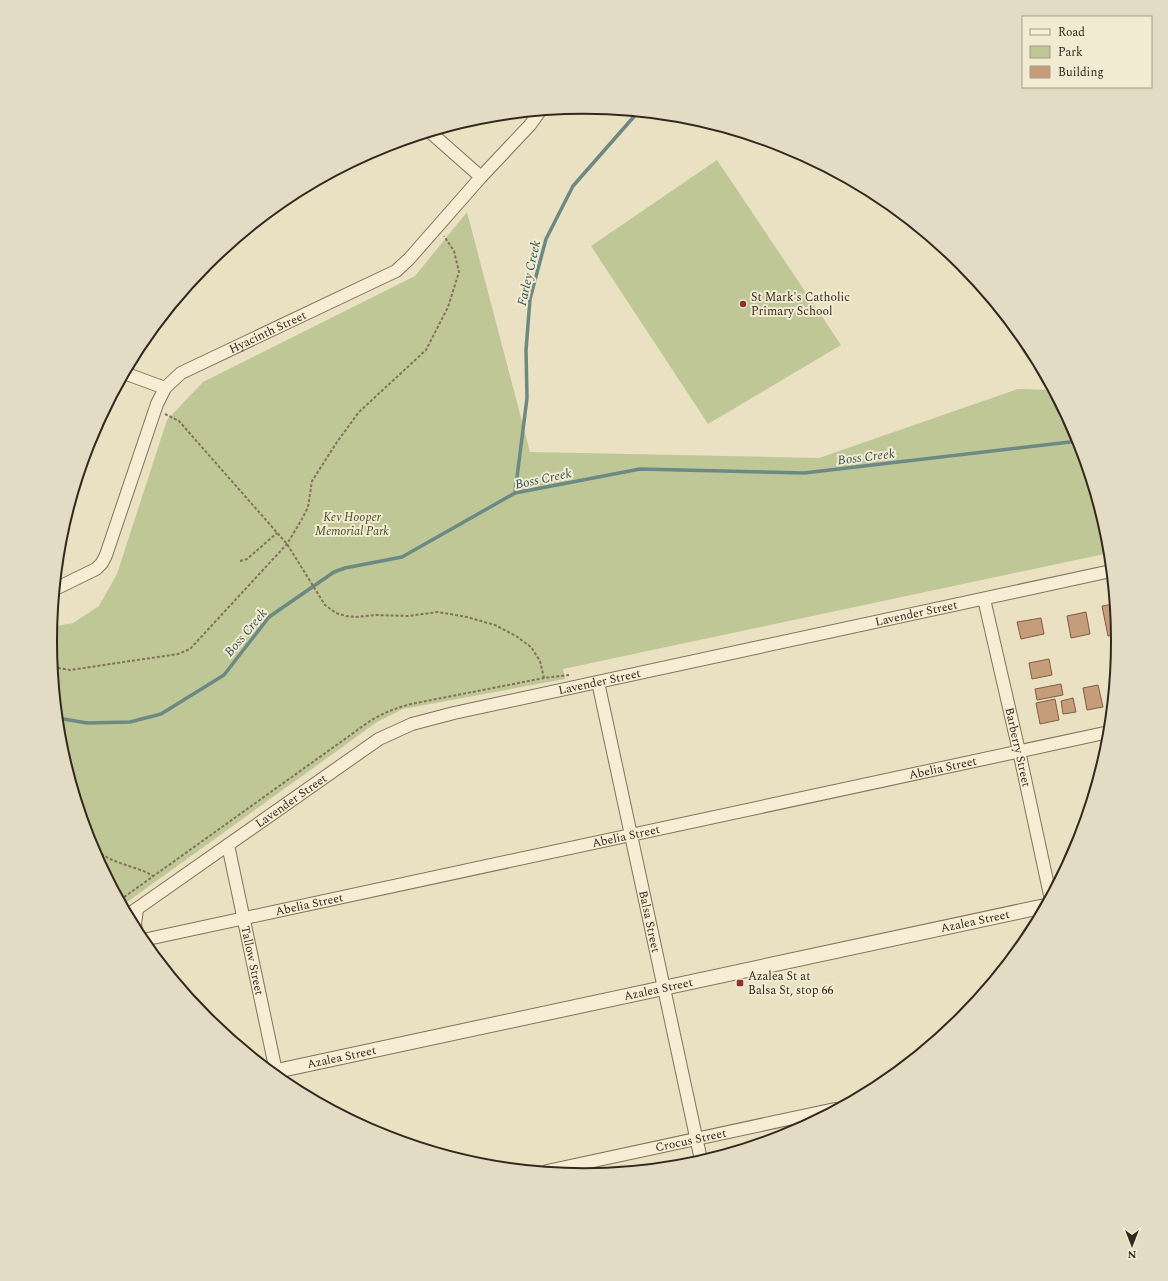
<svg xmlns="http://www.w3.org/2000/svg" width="1168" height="1281" viewBox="0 0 1168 1281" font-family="Spectral,serif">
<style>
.green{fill:#bfc797}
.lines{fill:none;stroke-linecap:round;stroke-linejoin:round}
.stream{stroke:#6c8a84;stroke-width:3.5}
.building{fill:#c69d7a;stroke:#805e42}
.minor-casing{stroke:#83725b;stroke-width:14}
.tertiary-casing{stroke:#83725b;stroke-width:16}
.path{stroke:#83725b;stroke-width:2;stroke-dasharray:3 2;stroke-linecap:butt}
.minor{stroke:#f6edd4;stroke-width:12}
.tertiary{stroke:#f6edd4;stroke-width:14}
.poi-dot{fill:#8d332f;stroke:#f2ead1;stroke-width:1.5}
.labels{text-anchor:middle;stroke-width:4;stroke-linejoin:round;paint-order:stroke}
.poi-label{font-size:12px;fill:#33291e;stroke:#f2ead1;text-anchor:start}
.street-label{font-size:12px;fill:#33291e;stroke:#f2ead1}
.park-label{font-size:12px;font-style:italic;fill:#424e26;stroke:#f2ead1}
.water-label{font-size:13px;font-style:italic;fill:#2e5252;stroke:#f2ead1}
.rim{fill:none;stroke:#33291e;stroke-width:2}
</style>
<rect width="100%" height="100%" fill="#eae0c2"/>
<!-- green -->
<g class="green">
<path d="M717,160L841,345L708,424L591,246Z"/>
<path d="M467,212L530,452L819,458L1018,389L1053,390L1077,436L1108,537L1109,553L563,669L565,679L403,709L377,722L123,905L91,845L60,744L50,640L51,627L73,623L99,606L117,574L167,420L203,382L415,276Z"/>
</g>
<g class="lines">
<!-- stream -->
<g class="stream">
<path d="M515,493L527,398L526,350L530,299L546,239L573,186L638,112"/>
<path d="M58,718L87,723L130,722L161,714L224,675L269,617L334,572L345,568L402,557L515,493L640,469L804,473L1079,441"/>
</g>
</g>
<!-- building -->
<g class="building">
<path d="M1114,604L1117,634L1108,636L1102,606Z"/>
<path d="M1086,612L1090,634L1071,638L1067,616Z"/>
<path d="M1041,618L1044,634L1021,639L1017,622Z"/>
<path d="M1049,659L1052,675L1032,679L1029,663Z"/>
<path d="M1061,684L1063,695L1037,700L1035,689Z"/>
<path d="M1098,685L1103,707L1087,710L1083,688Z"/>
<path d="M1073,698L1076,712L1063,714L1061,701Z"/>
<path d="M1055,699L1059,720L1040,724L1036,703Z"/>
</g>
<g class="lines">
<!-- minor casing -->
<g class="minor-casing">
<g id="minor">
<path d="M430,132L481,177"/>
<path d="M124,373L165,388"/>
<path id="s1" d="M55,589L96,569L102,563L106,555L157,404L165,388L181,373L396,271L409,259L481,177L530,125L540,111"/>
<path id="s2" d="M984,599L1019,751L1050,895"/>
<path id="s3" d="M598,682L701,1160"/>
<path id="s4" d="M228,845L277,1076"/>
<path id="s5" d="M128,915L379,739L412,724L454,713L1111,571"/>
<path d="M136,931L135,924L137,909"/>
<path id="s6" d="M143,940L1109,732"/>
<path id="s7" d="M547,1171L835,1109"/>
</g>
</g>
<!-- tertiary casing -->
<g class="tertiary-casing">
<g id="tertiary">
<path id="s8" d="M272,1072L1045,906"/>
</g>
</g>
<!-- path -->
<g class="path">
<path d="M165,414L179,421L287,544L325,605L336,613L346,616L356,617L376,615L408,616L438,612L467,617L495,625L516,636L531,647L540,661L544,678L569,675"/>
<path d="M240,561L247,559L277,533"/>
<path d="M53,667L70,670L178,654L190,649L287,544L302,519L308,507L312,481L337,442L359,412L426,350L448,307L459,272L454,251L444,236"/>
<path d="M93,848C100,853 107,858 115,861C124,865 147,871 153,876"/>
<path d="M120,900L370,721C383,713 396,708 411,704L544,678"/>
</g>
<!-- minor -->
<use href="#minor" class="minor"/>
<!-- tertiary -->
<use href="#tertiary" class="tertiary"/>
</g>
<!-- markers -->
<g class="poi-dot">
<circle cx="743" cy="304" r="4"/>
<rect x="736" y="979" width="8" height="8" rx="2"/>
</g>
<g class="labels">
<!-- poi labels -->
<g class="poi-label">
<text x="751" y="301">St Mark's Catholic<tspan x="751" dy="14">Primary School</tspan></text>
<text x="748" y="980">Azalea St at<tspan x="748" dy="14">Balsa St, stop 66</tspan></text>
</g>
<!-- street labels -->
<g class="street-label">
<text dy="4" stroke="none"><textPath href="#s1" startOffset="358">Hyacinth Street</textPath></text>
<text dy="4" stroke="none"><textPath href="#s5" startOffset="859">Lavender Street</textPath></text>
<text dy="4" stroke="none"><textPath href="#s5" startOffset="535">Lavender Street</textPath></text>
<text dy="4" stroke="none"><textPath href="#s2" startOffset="152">Barberry Street</textPath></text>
<text dy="4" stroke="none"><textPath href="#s6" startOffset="818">Abelia Street</textPath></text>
<text dy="4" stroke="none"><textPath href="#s5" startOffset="199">Lavender Street</textPath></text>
<text dy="4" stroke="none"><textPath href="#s6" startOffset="494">Abelia Street</textPath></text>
<text dy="4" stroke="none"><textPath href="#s6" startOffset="170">Abelia Street</textPath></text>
<text dy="4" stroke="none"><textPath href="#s3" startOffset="245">Balsa Street</textPath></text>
<text dy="4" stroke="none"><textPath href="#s8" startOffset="719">Azalea Street</textPath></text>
<text dy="4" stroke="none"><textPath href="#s4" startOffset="118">Tallow Street</textPath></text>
<text dy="4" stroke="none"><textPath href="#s8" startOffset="395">Azalea Street</textPath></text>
<text dy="4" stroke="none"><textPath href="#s8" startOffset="71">Azalea Street</textPath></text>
<text dy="4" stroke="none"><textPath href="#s7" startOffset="147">Crocus Street</textPath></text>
</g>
<!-- park labels -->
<g class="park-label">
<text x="352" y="521">Kev Hooper<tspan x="352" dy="14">Memorial Park</tspan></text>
</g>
<!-- water labels -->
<g class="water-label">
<text transform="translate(528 273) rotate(-77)" y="5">Farley Creek</text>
<text transform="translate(866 456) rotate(-7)" y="5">Boss Creek</text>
<text transform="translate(543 478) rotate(-12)" y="5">Boss Creek</text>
<text transform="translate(245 632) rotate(-50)" y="5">Boss Creek</text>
</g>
</g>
<!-- crop -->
<path d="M0 0H1168V1281H0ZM57 641a527 527 0 1 1 1054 0a527 527 0 1 1-1054 0Z" fill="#e3dbc3" fill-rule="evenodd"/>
<path class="rim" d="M57 641a527 527 0 1 1 1054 0a527 527 0 1 1-1054 0Z"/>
<!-- legend -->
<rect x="1022" y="16" width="130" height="72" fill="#f2ead1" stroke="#a69d89"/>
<rect x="1030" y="29" width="20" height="6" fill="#f6edd4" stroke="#a69d89"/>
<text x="1058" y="36" font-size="12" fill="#33291e">Road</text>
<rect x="1030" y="46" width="20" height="12" fill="#bfc797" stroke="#a69d89"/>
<text x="1058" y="56" font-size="12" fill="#33291e">Park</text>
<rect x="1030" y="66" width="20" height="12" fill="#c69d7a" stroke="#a69d89"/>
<text x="1058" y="76" font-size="12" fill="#33291e">Building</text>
<!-- north arrow -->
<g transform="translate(1132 1245) rotate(180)" stroke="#f2ead1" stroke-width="3" paint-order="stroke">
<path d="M0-3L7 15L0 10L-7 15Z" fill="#33291e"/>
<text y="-6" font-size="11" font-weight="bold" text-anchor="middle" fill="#33291e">N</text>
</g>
</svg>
